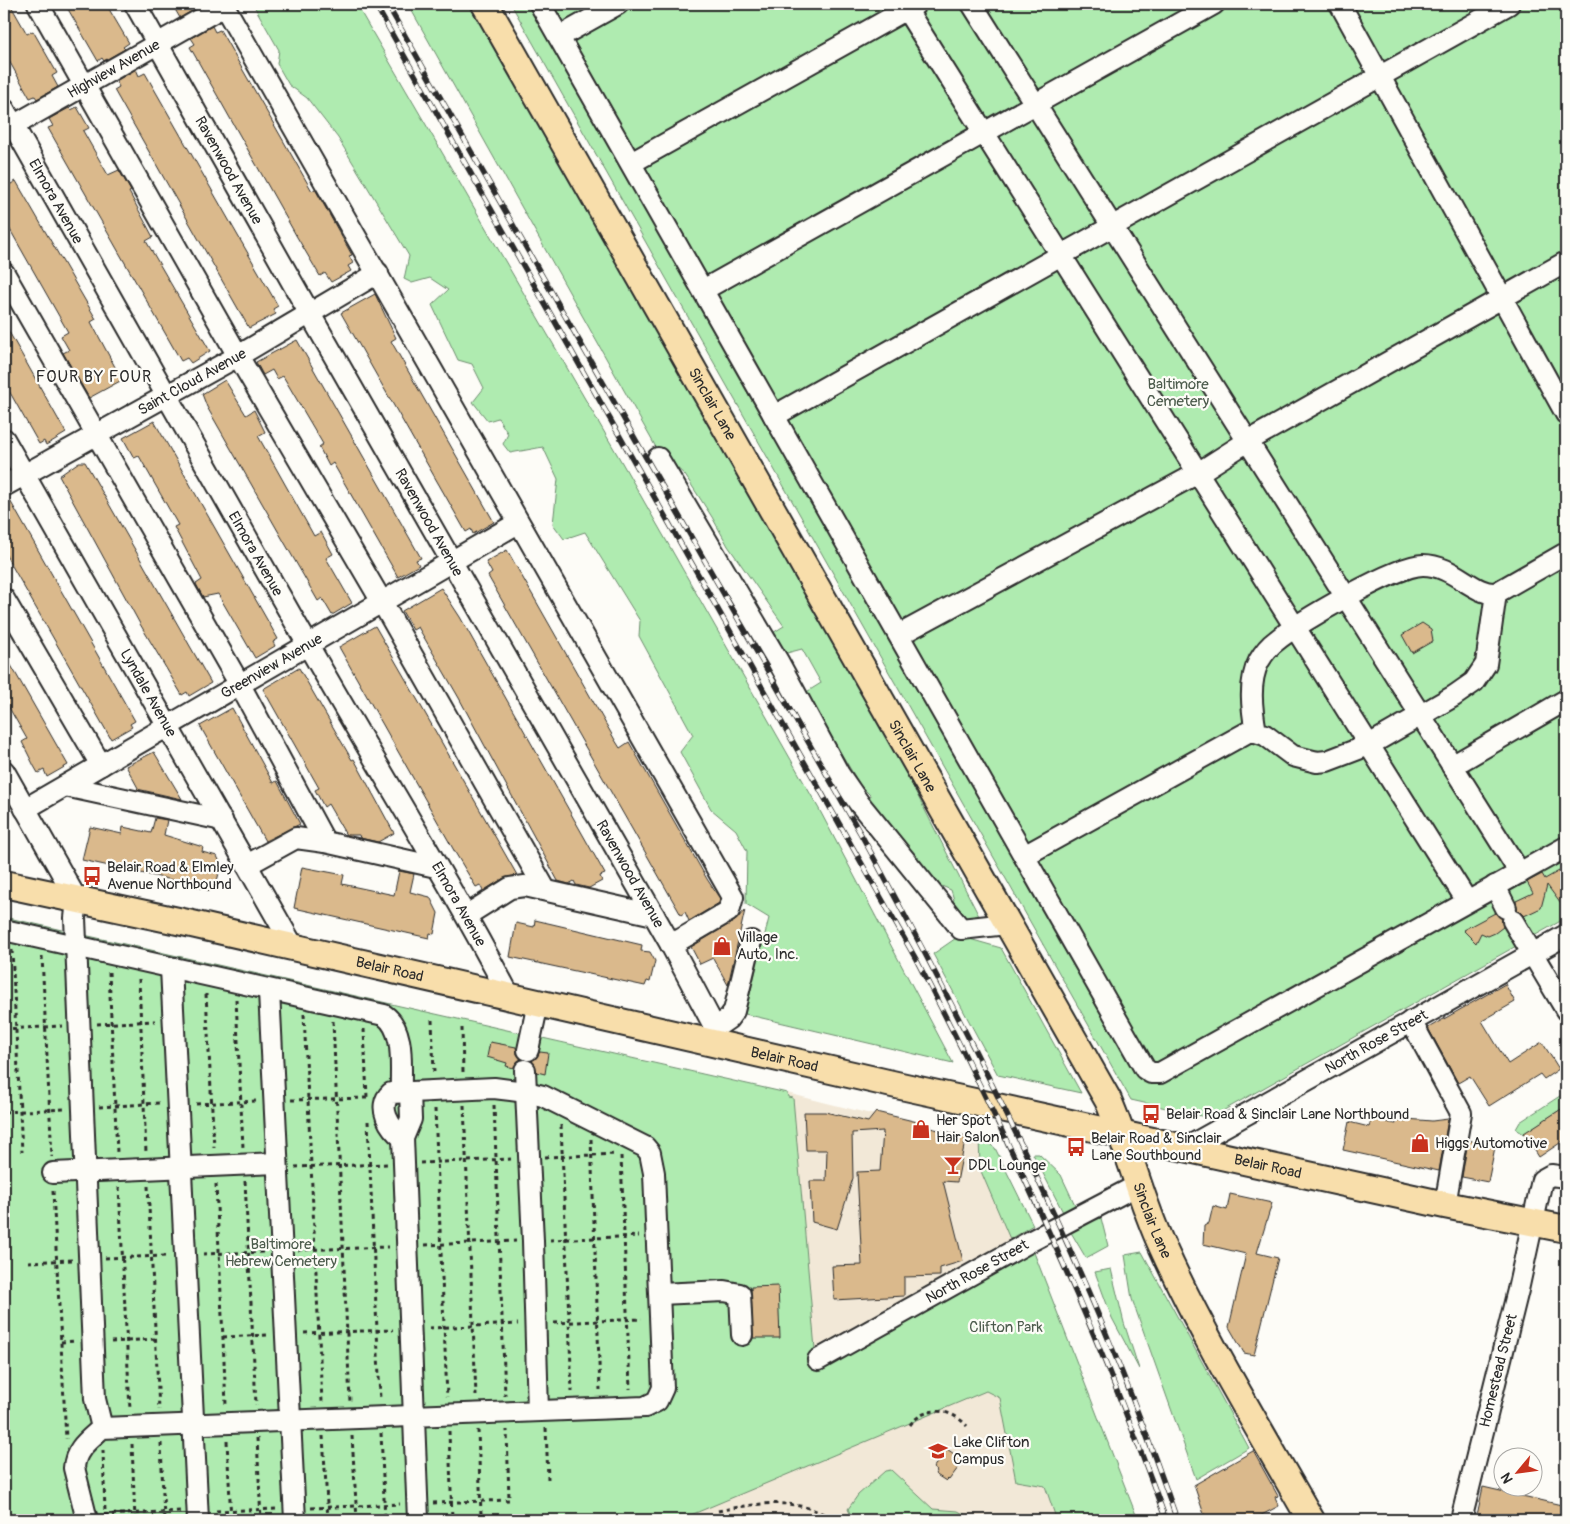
<svg xmlns="http://www.w3.org/2000/svg" width="1570" height="1524" viewBox="0 0 1570 1524" font-family="Pangolin,sans-serif">
<style>
.built{fill:#f2e8d7}
.green{fill:#afebb0;stroke:#6d8b6e}
.building{fill:#dab98c;stroke:#2b2b2b}
.lines{fill:none;stroke-linecap:round;stroke-linejoin:round}
.minor-casing{stroke:#2b2b2b;stroke-width:24}
.major-casing{stroke:#2b2b2b;stroke-width:30}
.path{stroke:#2b2b2b;stroke-width:3;stroke-dasharray:4 4;stroke-linecap:butt}
.minor{stroke:#fdfcf7;stroke-width:20}
.major{stroke:#f8deab;stroke-width:26}
.rail-casing{stroke:#2b2b2b;stroke-width:5.5}
.rail{stroke:#fdfcf7;stroke-width:4;stroke-dasharray:11;stroke-linecap:butt}
.labels{text-anchor:middle;stroke-width:4.5;stroke-linejoin:round;paint-order:stroke}
.street-label{font-size:15px;fill:#2b2b2b;stroke:#fdfcf7}
.park-label{font-size:15px;fill:#4c5b4c;stroke:#fdfcf7}
.poi-label{font-size:15px;fill:#2b2b2b;stroke:#fdfcf7;text-anchor:start}
.neighbourhood-label{font-size:16px;letter-spacing:1px;fill:#2b2b2b;stroke:#fdfcf7}
</style>
<rect width="100%" height="100%" fill="#fdfcf7"/>
<filter id="ink" filterUnits="userSpaceOnUse"><feTurbulence type="fractalNoise" baseFrequency=".02" numOctaves="2"/><feDisplacementMap in="SourceGraphic" scale="10" xChannelSelector="R" yChannelSelector="G"/><feConvolveMatrix kernelMatrix="1 2 1 2 8 2 1 2 1" color-interpolation-filters="sRGB"/></filter>
<g filter="url(#ink)">
<!-- built -->
<g class="built">
<path d="M787,1093L986,1143L1033,1250L817,1373L802,1356Z"/>
<path d="M1007,1382L1057,1520H679Z"/>
</g>
<!-- green -->
<g class="green">
<path d="M253,4H356L621,461L819,809L953,1063L745,1014L769,918L746,904L747,851L736,830L711,809L680,752L693,735L639,636L640,621L585,532L564,539L553,524L558,479L543,447L510,453L503,444L508,434L498,418L488,421L473,402L484,388L472,364L458,360L432,305L448,290L430,278L412,283L404,279L409,256L338,138L307,98L289,85L277,64L279,50Z"/>
<path d="M408,4H469L900,761L981,920H961L946,906L954,900L951,890L925,879L869,807L870,795L860,785L805,693L821,683L802,649L783,654L771,634L784,626L728,546L712,517L685,475L658,451Z"/>
<path d="M511,4H1566V918L1210,1118L1131,1100Z"/>
<path d="M4,917L787,1093L788,1097L793,1098L817,1372L1033,1250L1138,1520H1054L1056,1518L1045,1486L1016,1481L1000,1398L986,1391L679,1520H4Z"/>
<path d="M959,936L1001,948L1081,1093L998,1075L933,954Z"/>
<path d="M1566,1092V1106L1524,1134L1516,1129L1520,1122Z"/>
<path d="M979,1137L995,1148L1033,1225L1010,1239L980,1169Z"/>
<path d="M1033,1154H1039L1061,1175L1076,1207L1066,1218Z"/>
<path d="M1101,1218L1108,1246L1086,1258L1069,1229Z"/>
<path d="M1142,1252L1249,1448L1196,1479L1132,1299L1125,1255Z"/>
<path d="M1111,1269L1124,1323L1139,1369L1112,1318L1095,1272Z"/>
<path d="M891,1470L933,1509L958,1511L975,1520H853L848,1509L858,1495L885,1471Z"/>
</g>
<!-- building -->
<g class="building">
<path d="M4,4H10L27,34L33,31L57,73L52,76L58,87L37,99L35,96L30,98L4,52Z"/>
<path d="M65,4H106L129,43L123,47L125,49L104,61L102,58L98,61Z"/>
<path d="M172,4H199L200,6L180,18Z"/>
<path d="M212,26L215,32L220,30L312,191L315,189L352,255L349,256L353,263L348,266L351,271L331,282L325,273L320,276L297,237L190,47L195,44L191,38Z"/>
<path d="M136,69L139,76L145,73L278,306L273,309L276,314L249,328L114,90L119,87L116,81Z"/>
<path d="M77,107L89,128L83,131L108,175L119,170L131,191L129,192L153,237L146,241L210,351L191,363L187,358L181,361L48,128L53,126L49,119L69,108L71,110Z"/>
<path d="M16,181L96,319L91,322L122,380L89,398L63,353L69,350L61,336L68,332L4,219V188Z"/>
<path d="M375,294L396,338L391,341L494,522L473,534L471,529L466,532L341,313Z"/>
<path d="M4,323L66,433L46,445L44,441L39,444L4,382Z"/>
<path d="M297,340L421,558L416,560L419,565L398,577L333,463L329,466L319,447L323,444L283,376L277,379L272,370L263,375L256,362Z"/>
<path d="M225,380L246,415L254,410L265,432L258,436L314,536L321,532L333,554L326,558L352,603L332,615L322,598L318,601L207,407L202,394Z"/>
<path d="M154,421L278,639L273,642L275,646L255,658L218,594L203,597L196,584L202,580L174,527L178,525L139,456L134,458L123,438Z"/>
<path d="M79,462H85L211,683L189,696L187,692L182,695L140,624L59,476Z"/>
<path d="M8,497L135,721L130,724L132,727L111,739L4,552V498Z"/>
<path d="M507,550L615,740L620,748L629,742L707,879L720,899L719,903L689,921L685,912L681,915L488,576L492,573L486,562Z"/>
<path d="M441,588L460,617L605,874L600,876L602,881L589,888L576,885L574,881L569,884L558,881L459,698L418,627L413,630L402,611Z"/>
<path d="M1422,623L1431,629L1433,641L1412,653L1402,635Z"/>
<path d="M375,626L417,699L517,875L504,878L483,891L480,885L476,887L456,854L339,647Z"/>
<path d="M4,653L68,765L47,777L44,770L38,773L34,766L22,742L27,739L4,699Z"/>
<path d="M299,668L352,760L354,759L394,833L378,842L360,838L359,835H346L328,804L324,807L315,790L319,788L263,689Z"/>
<path d="M232,708L273,783L277,781L300,824L265,841L200,726Z"/>
<path d="M154,752L182,799L137,789L138,788L126,766Z"/>
<path d="M155,818L167,820L164,835L203,847L202,852L217,856L221,864L216,886H214L213,889L210,888V891L186,883L82,860L90,827L122,834L123,827L151,833Z"/>
<path d="M302,867L344,875L342,884L394,895L399,871L414,874L410,892L430,897L438,913L434,934L430,933L429,938L294,908Z"/>
<path d="M1559,871L1566,885V911L1547,885L1541,908L1524,916L1517,910L1516,901L1533,893L1527,882L1542,874L1545,879Z"/>
<path d="M745,910L728,985L713,958L700,964L691,947L735,921Z"/>
<path d="M1495,913L1502,919L1503,927L1495,933L1488,936L1481,933L1476,943L1463,930Z"/>
<path d="M535,920L642,945L641,951L650,952L655,961L650,982L647,981L645,986L510,957L516,923L534,927Z"/>
<path d="M1505,984L1515,1002L1482,1021L1508,1064L1542,1042L1559,1069L1544,1079L1540,1074L1489,1106L1470,1076L1458,1083L1428,1028Z"/>
<path d="M490,1042L516,1047L517,1054L521,1059L514,1068L506,1066L507,1063L487,1057Z"/>
<path d="M540,1052L548,1053L545,1074L537,1072L532,1061Z"/>
<path d="M1566,1106V1139L1539,1157L1524,1133Z"/>
<path d="M804,1112H825L868,1122L876,1112L930,1125V1128L966,1136L957,1182L943,1181L963,1261L940,1268V1276L904,1277V1296L834,1300L832,1266L862,1265L857,1172L880,1171L883,1131L852,1133L853,1178L837,1229L812,1222L810,1181H826L827,1150H806Z"/>
<path d="M1371,1119L1396,1124L1397,1121L1406,1122V1119L1432,1121L1448,1119L1439,1171L1343,1150L1349,1122L1369,1127Z"/>
<path d="M1468,1140L1495,1147L1488,1182L1462,1177Z"/>
<path d="M1230,1194L1272,1203L1257,1253L1278,1258L1254,1355L1244,1353L1229,1327L1246,1254L1203,1244L1204,1226L1209,1223L1213,1206L1227,1210Z"/>
<path d="M778,1286L780,1338H753L751,1287Z"/>
<path d="M947,1449L961,1459L958,1462L961,1464L949,1480L948,1479L946,1481L935,1474L937,1471L933,1468Z"/>
<path d="M1253,1451L1278,1496L1275,1497L1279,1506L1252,1520H1229L1227,1515L1217,1520H1206L1194,1485Z"/>
<path d="M1483,1487L1566,1506V1520H1476Z"/>
</g>
<g class="lines">
<!-- minor casing -->
<g class="minor-casing">
<g id="minor">
<path d="M38,4L238,356L382,602L545,889"/>
<path id="s1" d="M135,4L310,314L671,945L715,1028L712,1043"/>
<path d="M223,4L733,897L729,911L671,945"/>
<path d="M540,4L1145,1069L1151,1073H1160L1566,847"/>
<path d="M903,4L1467,901"/>
<path d="M972,4L1520,873"/>
<path d="M1340,4L1566,414"/>
<path d="M559,37L618,4"/>
<path id="s2" d="M4,109C105,288 206,467 308,645C375,763 447,877 510,997"/>
<path id="s3" d="M4,131L224,6"/>
<path d="M631,163L916,4"/>
<path d="M4,273L240,685L325,842"/>
<path d="M703,290L1214,4"/>
<path d="M774,416L1509,4"/>
<path id="s4" d="M4,439L294,948"/>
<path d="M658,458L778,661L839,774L859,803L961,929L1007,924"/>
<path id="s5" d="M4,486L238,356L378,273"/>
<path d="M1496,593L1486,664L1474,682L1454,696L1369,745L1327,761L1317,762L1293,756L1265,735L1256,732C1252,710 1248,682 1259,661C1263,654 1269,646 1276,641C1299,622 1396,565 1423,565C1454,565 1473,595 1496,593L1566,553"/>
<path d="M4,599L101,765"/>
<path d="M899,635L1198,473L1248,441L1566,262"/>
<path d="M1452,766L1566,700"/>
<path d="M4,771L77,900L75,918L95,1399L102,1428"/>
<path d="M65,786L222,820"/>
<path id="s6" d="M25,809L518,523"/>
<path d="M1024,856L1248,732H1256"/>
<path d="M247,865L296,838L325,842L436,867"/>
<path d="M1495,886L1506,908"/>
<path d="M467,915L510,888L525,886L654,915"/>
<path d="M1513,921L1566,1010"/>
<path d="M4,930L384,1015C406,1030 400,1067 401,1091"/>
<path d="M171,968L198,1520"/>
<path d="M269,991L295,1520"/>
<path d="M1411,1021L1461,1113L1445,1205"/>
<path d="M715,1028L728,1019L734,1011L751,941"/>
<path d="M528,1050L538,1003"/>
<path d="M525,1070L533,1241L538,1411"/>
<path d="M410,1092L411,1119L403,1138L418,1520"/>
<path id="s7" d="M1186,1148L1566,935"/>
<path d="M53,1173L277,1163"/>
<path d="M660,1294L724,1291L740,1294L742,1335"/>
<path id="s8" d="M818,1360L1031,1241L1138,1185"/>
<path d="M87,1520L74,1468C75,1449 89,1440 102,1428L645,1407L657,1401L663,1388L654,1173L650,1153L645,1147L543,1096L526,1092L494,1088L391,1093C376,1107 390,1128 403,1138"/>
<path id="s9" d="M1461,1520L1518,1290L1542,1180L1551,1175L1566,1177"/>
</g>
</g>
<!-- major casing -->
<g class="major-casing">
<g id="major">
<path id="s10" d="M485,4L1108,1100C1129,1148 1140,1199 1162,1246C1205,1341 1260,1430 1311,1520"/>
<path id="s11" d="M4,884L192,924L901,1086L1445,1205L1566,1229"/>
</g>
</g>
<!-- path -->
<g class="path">
<path d="M12,950L22,1152"/>
<path d="M42,956L52,1157"/>
<path d="M109,972L117,1153"/>
<path d="M139,979L146,1153"/>
<path d="M206,994L214,1148"/>
<path d="M236,999L243,1148"/>
<path d="M304,1014L322,1402"/>
<path d="M432,1020L434,1073"/>
<path d="M333,1021L350,1402"/>
<path d="M97,1024L155,1021"/>
<path d="M462,1028L463,1072"/>
<path d="M4,1029L63,1026"/>
<path d="M364,1029L367,1098"/>
<path d="M291,1100L367,1098"/>
<path d="M196,1104L257,1101"/>
<path d="M464,1105L476,1396"/>
<path d="M494,1105L505,1396"/>
<path d="M99,1107L160,1103"/>
<path d="M435,1109L447,1397"/>
<path d="M4,1112L66,1109"/>
<path d="M368,1121L380,1400"/>
<path d="M561,1125L572,1392"/>
<path d="M591,1139L600,1390"/>
<path d="M621,1156L630,1389"/>
<path d="M545,1157L616,1154"/>
<path d="M420,1163L511,1159"/>
<path d="M295,1167L387,1164"/>
<path d="M245,1181L256,1405"/>
<path d="M216,1184L226,1405"/>
<path d="M148,1186L159,1410"/>
<path d="M119,1187L130,1410"/>
<path d="M53,1191L66,1439"/>
<path d="M550,1240L639,1236"/>
<path d="M425,1245L516,1241"/>
<path d="M298,1250L389,1247"/>
<path d="M203,1254L264,1252"/>
<path d="M105,1258L167,1256"/>
<path d="M28,1262L72,1260"/>
<path d="M554,1323L642,1319"/>
<path d="M429,1328L518,1324"/>
<path d="M304,1333L393,1330"/>
<path d="M223,1337L268,1335"/>
<path d="M61,1342L75,1341"/>
<path d="M111,1342L155,1339"/>
<path d="M910,1425C925,1405 951,1408 967,1426"/>
<path d="M546,1428L548,1479"/>
<path d="M478,1430L481,1515"/>
<path d="M449,1431L452,1520"/>
<path d="M381,1433L385,1520"/>
<path d="M323,1436L328,1520"/>
<path d="M352,1436L357,1520"/>
<path d="M257,1438L261,1520"/>
<path d="M227,1441L231,1520"/>
<path d="M161,1443L164,1520"/>
<path d="M132,1444L135,1520"/>
<path d="M103,1450L105,1512"/>
<path d="M433,1503L509,1500L507,1430"/>
<path d="M311,1508L400,1504"/>
<path d="M216,1511L277,1509"/>
<path d="M718,1511C757,1503 798,1496 833,1520"/>
<path d="M104,1515L180,1511"/>
</g>
<!-- minor -->
<use href="#minor" class="minor"/>
<!-- major -->
<use href="#major" class="major"/>
<!-- rail casing -->
<g class="rail-casing">
<g id="rail">
<path d="M375,4L917,961C1011,1142 1097,1327 1166,1520"/>
<path d="M387,4L863,838C983,1058 1096,1283 1177,1520"/>
</g>
</g>
<!-- rail -->
<use href="#rail" class="rail"/>
</g>
</g>
<!-- icons -->
<defs>
<g id="bus-bare" transform="scale(1.5)"><path d="M-5-6H5V4H4V6H2V4H-2V6H-4V4H-5ZM-3.5-4V0h7V-4ZM-3.5 1.2v1.5H-2V1.2ZM2 1.2v1.5H3.5V1.2Z" fill="#c8321e" stroke="#fdfcf7" stroke-width="2.5" paint-order="stroke"/></g>
<g id="shop-bare" transform="scale(1.5)"><path d="M-5-2.5h2.3a2.7 3.5 0 0 1 5.4 0H5L5.5 6h-11ZM-1.5-2.5h3a1.5 2.3 0 0 0-3 0Z" fill="#c8321e" stroke="#fdfcf7" stroke-width="2.5" paint-order="stroke"/></g>
<g id="bar-bare" transform="scale(1.5)"><path d="M-6-5H6L.8 .8V4.5H3.5V6h-7V4.5H-.8V.8Z" fill="#c8321e" stroke="#fdfcf7" stroke-width="2.5" paint-order="stroke"/></g>
<g id="school-bare" transform="scale(1.5)"><path d="M0-5L7-2L0 1L-7-2ZM-4 1L0 2.5L4 1V4Q0 6-4 4Z" fill="#c8321e" stroke="#fdfcf7" stroke-width="2.5" paint-order="stroke"/></g>
</defs>
<g fill-rule="evenodd">
<use href="#bus-bare" x="92" y="876"/>
<use href="#shop-bare" x="722" y="946"/>
<use href="#bus-bare" x="1151" y="1114"/>
<use href="#shop-bare" x="921" y="1129"/>
<use href="#shop-bare" x="1420" y="1143"/>
<use href="#bus-bare" x="1076" y="1147"/>
<use href="#bar-bare" x="953" y="1165"/>
<use href="#school-bare" x="938" y="1451"/>
</g>
<g class="labels">
<!-- street labels -->
<g class="street-label">
<text dy="5" stroke="none"><textPath href="#s3" startOffset="126">Highview Avenue</textPath></text>
<text dy="5" stroke="none"><textPath href="#s1" startOffset="191">Ravenwood Avenue</textPath></text>
<text dy="5" stroke="none"><textPath href="#s2" startOffset="106">Elmora Avenue</textPath></text>
<text dy="5" stroke="none"><textPath href="#s5" startOffset="215">Saint Cloud Avenue</textPath></text>
<text dy="5" stroke="none"><textPath href="#s10" startOffset="460">Sinclair Lane</textPath></text>
<text dy="5" stroke="none"><textPath href="#s1" startOffset="596">Ravenwood Avenue</textPath></text>
<text dy="5" stroke="none"><textPath href="#s2" startOffset="511">Elmora Avenue</textPath></text>
<text dy="5" stroke="none"><textPath href="#s6" startOffset="285">Greenview Avenue</textPath></text>
<text dy="5" stroke="none"><textPath href="#s4" startOffset="292">Lyndale Avenue</textPath></text>
<text dy="5" stroke="none"><textPath href="#s10" startOffset="865">Sinclair Lane</textPath></text>
<text dy="5" stroke="none"><textPath href="#s1" startOffset="1001">Ravenwood Avenue</textPath></text>
<text dy="5" stroke="none"><textPath href="#s2" startOffset="916">Elmora Avenue</textPath></text>
<text dy="5" stroke="none"><textPath href="#s11" startOffset="395">Belair Road</textPath></text>
<text dy="5" stroke="none"><textPath href="#s7" startOffset="218">North Rose Street</textPath></text>
<text dy="5" stroke="none"><textPath href="#s11" startOffset="800">Belair Road</textPath></text>
<text dy="5" stroke="none"><textPath href="#s11" startOffset="1295">Belair Road</textPath></text>
<text dy="5" stroke="none"><textPath href="#s10" startOffset="1389">Sinclair Lane</textPath></text>
<text dy="5" stroke="none"><textPath href="#s8" startOffset="182">North Rose Street</textPath></text>
<text dy="5" stroke="none"><textPath href="#s9" startOffset="154">Homestead Street</textPath></text>
</g>
<!-- park labels -->
<g class="park-label">
<text x="1178" y="389">Baltimore<tspan x="1178" dy="17">Cemetery</tspan></text>
<text x="281" y="1249">Baltimore<tspan x="281" dy="17">Hebrew Cemetery</tspan></text>
<text x="1006" y="1332">Clifton Park</text>
</g>
<!-- poi labels -->
<g class="poi-label">
<text x="107" y="872">Belair Road &amp; Elmley<tspan x="107" dy="17">Avenue Northbound</tspan></text>
<text x="737" y="942">Village<tspan x="737" dy="17">Auto, Inc.</tspan></text>
<text x="1166" y="1119">Belair Road &amp; Sinclair Lane Northbound</text>
<text x="936" y="1125">Her Spot<tspan x="936" dy="17">Hair Salon</tspan></text>
<text x="1091" y="1143">Belair Road &amp; Sinclair<tspan x="1091" dy="17">Lane Southbound</tspan></text>
<text x="1435" y="1148">Higgs Automotive</text>
<text x="968" y="1170">DDL Lounge</text>
<text x="953" y="1447">Lake Clifton<tspan x="953" dy="17">Campus</tspan></text>
</g>
<!-- neighbourhood labels -->
<g class="neighbourhood-label">
<text x="94" y="382">FOUR BY FOUR</text>
</g>
</g>
<!-- margin -->
<rect width="1570" height="1524" fill="none" stroke="#fdfcf7" stroke-width="20"/>
<rect x="10" y="10" width="1550" height="1504" fill="none" stroke="#2b2b2b" stroke-width="2" filter="url(#ink)"/>
<!-- north arrow -->
<g transform="translate(1518 1472) rotate(241)"><circle r="24" fill="#fdfcf7" stroke="#a9a8a5"/>
<path d="M0-4L9 19L0 12L-9 19Z" fill="#c8321e"/>
<text y="-8" font-size="14" font-weight="bold" text-anchor="middle" fill="#2b2b2b">N</text>
</g>
</svg>
